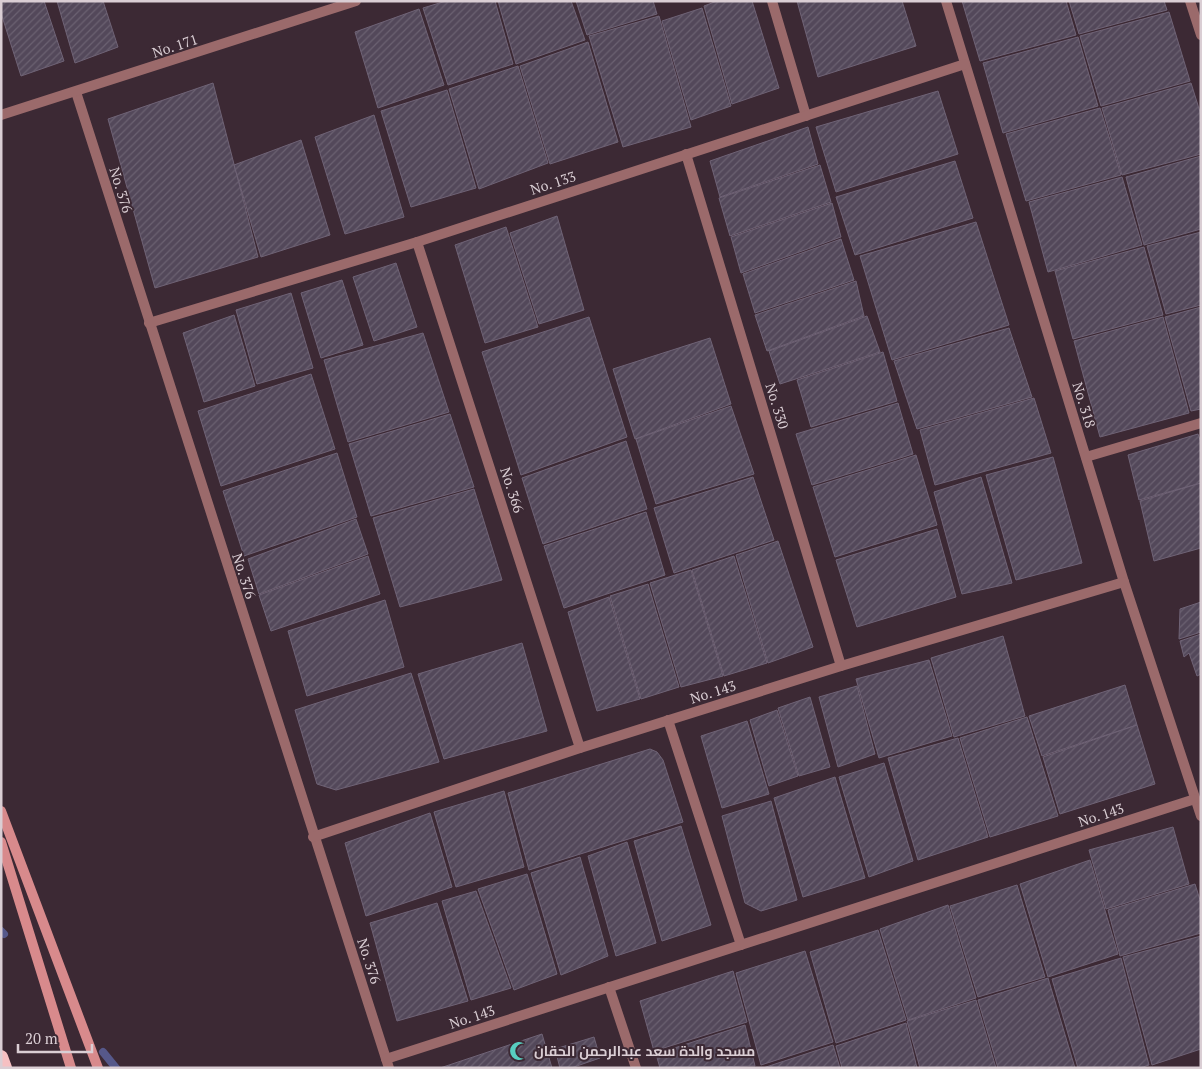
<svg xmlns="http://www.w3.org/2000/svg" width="1202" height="1069" viewBox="0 0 1202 1069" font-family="'PT Serif',Cairo,serif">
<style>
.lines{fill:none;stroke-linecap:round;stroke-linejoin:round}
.stream{stroke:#56588a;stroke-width:8}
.building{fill:url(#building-hatch);stroke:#6f6376}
.minor{stroke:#9b6a6b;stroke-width:10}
.secondary{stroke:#d88a8c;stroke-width:10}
.trunk{stroke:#f6c0c2;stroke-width:14}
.labels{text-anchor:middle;stroke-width:4;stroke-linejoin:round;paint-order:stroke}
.street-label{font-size:14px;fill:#daced4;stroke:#3c2934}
.poi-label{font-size:14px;font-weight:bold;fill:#daced4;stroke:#3c2934;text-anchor:start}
</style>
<defs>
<pattern id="building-hatch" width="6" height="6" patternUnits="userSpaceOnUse" patternTransform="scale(1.25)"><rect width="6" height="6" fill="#53485a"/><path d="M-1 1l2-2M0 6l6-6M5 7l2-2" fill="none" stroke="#6b6171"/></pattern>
</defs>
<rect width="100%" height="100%" fill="#3c2934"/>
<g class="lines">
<!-- stream -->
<g class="stream">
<path d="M1,931L4,934"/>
<path d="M103,1052L116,1068"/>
</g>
</g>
<!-- building -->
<g class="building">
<path d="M1,1H44L64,61L21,76L1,13Z"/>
<path d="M57,1H103L118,47L75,63Z"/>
<path d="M446,1H495L513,64L448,85L423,8Z"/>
<path d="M498,1H571L585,40L516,64Z"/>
<path d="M576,1H653L657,14L587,35Z"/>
<path d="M717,1H752L779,88L732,104L704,6Z"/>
<path d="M797,1H902L916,46L818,77Z"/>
<path d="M962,1H1066L1076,35L980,61Z"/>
<path d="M1069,1H1164L1167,10L1079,34Z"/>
<path d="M702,8L731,106L691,120L662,21Z"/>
<path d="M419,9L444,85L378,108L355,32Z"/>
<path d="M1169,12L1190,81L1101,106L1080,36Z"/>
<path d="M659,16L691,127L623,147L589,36Z"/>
<path d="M1078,37L1098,106L1003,133L983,63Z"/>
<path d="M588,42L618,142L550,164L520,66Z"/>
<path d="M518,66L548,163L479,189L449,89Z"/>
<path d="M213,83L258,257L155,288L108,119Z"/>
<path d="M1191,83L1201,115V154L1122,175L1102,108Z"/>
<path d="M447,90L476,188L411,207L381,111Z"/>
<path d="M938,91L958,154L836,192L816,127Z"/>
<path d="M1100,108L1121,175L1026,201L1006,134Z"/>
<path d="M374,115L404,217L345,234L315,137Z"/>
<path d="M808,127L818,164L720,197L710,161Z"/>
<path d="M301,140L330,235L261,257L234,165Z"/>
<path d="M1201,156V229L1144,245L1126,177Z"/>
<path d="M955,161L973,218L855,255L836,197Z"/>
<path d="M820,165L831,202L730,236L719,198Z"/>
<path d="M1122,177L1142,245L1048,272L1029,202Z"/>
<path d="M832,203L841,237L741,273L731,237Z"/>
<path d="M557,216L584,310L539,324L510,233Z"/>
<path d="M976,222L1009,325L892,360L860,256Z"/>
<path d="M506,227L538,327L485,343L455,245Z"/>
<path d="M1201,232V305L1166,314L1147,246Z"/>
<path d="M841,239L854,280L755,313L743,274Z"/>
<path d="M1144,247L1163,315L1073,339L1055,271Z"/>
<path d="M396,263L417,327L374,341L353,277Z"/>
<path d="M342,280L363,345L321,358L301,293Z"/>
<path d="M856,281L864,316L767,351L755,315Z"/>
<path d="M291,293L313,368L257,384L236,310Z"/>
<path d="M1201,307V409L1191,411L1165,317Z"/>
<path d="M234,315L255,386L204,402L183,333Z"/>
<path d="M867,316L880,352L780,384L769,351Z"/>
<path d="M589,317L627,437L521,475L482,352Z"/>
<path d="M1163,317L1189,413L1100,437L1074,341Z"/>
<path d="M1009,328L1032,397L917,429L894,361Z"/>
<path d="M423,333L449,412L348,442L324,360Z"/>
<path d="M710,338L731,404L635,439L613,369Z"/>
<path d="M883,352L897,401L811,427L797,380Z"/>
<path d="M311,374L335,449L221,486L198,411Z"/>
<path d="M1034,398L1051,453L935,485L920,430Z"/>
<path d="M898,403L913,454L812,485L796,434Z"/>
<path d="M731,406L754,474L656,504L636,439Z"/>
<path d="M450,414L474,487L371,516L349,444Z"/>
<path d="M1198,434L1201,443V483L1139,500L1128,455Z"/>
<path d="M626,441L647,509L543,544L522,478Z"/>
<path d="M337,453L357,517L244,556L223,491Z"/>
<path d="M916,455L937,525L835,557L813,487Z"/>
<path d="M1053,457L1082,563L1016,580L986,475Z"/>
<path d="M753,477L774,540L674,573L654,508Z"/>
<path d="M981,477L1012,583L962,594L934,492Z"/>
<path d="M1201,483V548L1154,561L1140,501Z"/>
<path d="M474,489L502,580L400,607L373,518Z"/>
<path d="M646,512L665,575L564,608L544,546Z"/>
<path d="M356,519L368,554L259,594L248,559Z"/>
<path d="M937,529L956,597L857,627L836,560Z"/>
<path d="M778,541L813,647L768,663L736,555Z"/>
<path d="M368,556L380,594L271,631L259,595Z"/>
<path d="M734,556L767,663L724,676L692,570Z"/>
<path d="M691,570L723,676L681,687L650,583Z"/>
<path d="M648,584L679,687L641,699L610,596Z"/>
<path d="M609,597L640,699L597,711L568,612Z"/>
<path d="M385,600L404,667L307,696L288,631Z"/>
<path d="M1201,602V632L1179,639L1180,609Z"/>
<path d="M1201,634V674L1197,676L1189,653L1184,657L1180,641Z"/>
<path d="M1003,636L1025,716L954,737L931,658Z"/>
<path d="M522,643L547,731L444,759L418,674Z"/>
<path d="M929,660L952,736L879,758L856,679Z"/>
<path d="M411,673L439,762L336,790L317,784L295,710Z"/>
<path d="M1125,685L1137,725L1042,756L1029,716Z"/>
<path d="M857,686L875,754L838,767L819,697Z"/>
<path d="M810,697L830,767L799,776L778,708Z"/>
<path d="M777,710L798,776L769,786L750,720Z"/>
<path d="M1027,717L1058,816L990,837L960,738Z"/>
<path d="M747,721L769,794L722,808L701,736Z"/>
<path d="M1137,725L1155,784L1060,814L1043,757Z"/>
<path d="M958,738L988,837L918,860L888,758Z"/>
<path d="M650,749L657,752L663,760L683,822L529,870L508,793Z"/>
<path d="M884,763L913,861L869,877L839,777Z"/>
<path d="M835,777L865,878L803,897L774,798Z"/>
<path d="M504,791L524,867L456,887L434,812Z"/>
<path d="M771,801L797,900L761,911L745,903L722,816Z"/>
<path d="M430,813L452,887L366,916L345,843Z"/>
<path d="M681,826L711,925L662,941L634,841Z"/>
<path d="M1173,827L1189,884L1106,909L1089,850Z"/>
<path d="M627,842L656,943L616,956L588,856Z"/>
<path d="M580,857L608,956L561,975L531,873Z"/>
<path d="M1090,860L1118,954L1048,977L1020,884Z"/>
<path d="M527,874L557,974L514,990L478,889Z"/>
<path d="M1195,884L1201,903V933L1120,956L1108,910Z"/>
<path d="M1017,885L1045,977L978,997L950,906Z"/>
<path d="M476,891L511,988L471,1000L442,901Z"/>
<path d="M437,903L468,1001L397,1021L370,923Z"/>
<path d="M948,905L976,998L908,1020L880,929Z"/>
<path d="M878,930L906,1020L836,1043L810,952Z"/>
<path d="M1201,936V1049L1152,1065L1123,957Z"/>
<path d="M805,951L833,1042L761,1065L736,973Z"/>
<path d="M1121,958L1149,1065L1140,1068H1078L1052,979Z"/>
<path d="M733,971L747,1022L654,1051L640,1001Z"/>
<path d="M1048,978L1075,1068H998L978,1000Z"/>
<path d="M976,1000L996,1068H920L907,1021Z"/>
<path d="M906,1023L917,1068H842L836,1046Z"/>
<path d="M745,1025L755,1066L660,1068L656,1054Z"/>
<path d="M542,1034L552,1068H440Z"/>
<path d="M594,1037L600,1058L571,1068H560L555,1049Z"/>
<path d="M833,1045L840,1068H763Z"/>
</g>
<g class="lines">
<!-- minor -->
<g class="minor">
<path d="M772,1L806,116"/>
<path d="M946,1L1124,582L1201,816"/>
<path d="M1190,1L1201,35"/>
<path d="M76,92L389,1068"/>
<path d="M1,115L356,1"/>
<path d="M686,154L841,666"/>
<path d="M417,242L580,748"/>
<path d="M149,323L417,242L965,64"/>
<path d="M1086,457L1201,423"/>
<path d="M668,720L741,945"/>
<path d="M313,837L580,748L841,666L1124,582"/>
<path d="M609,987L636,1068"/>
<path d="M386,1059L1195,799"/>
</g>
<!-- secondary -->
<g class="secondary">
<path d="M1,811L98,1068"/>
<path d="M1,842L71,1068"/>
</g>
<!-- trunk -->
<path class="trunk" d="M1,1057L5,1068"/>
</g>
<!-- icons -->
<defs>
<g id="mosque-bare" transform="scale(1.5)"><path d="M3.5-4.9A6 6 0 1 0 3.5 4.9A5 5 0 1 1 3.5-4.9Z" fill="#58cec0" stroke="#3c2934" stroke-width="2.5" paint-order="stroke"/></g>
</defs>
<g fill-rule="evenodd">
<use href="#mosque-bare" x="519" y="1051"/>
</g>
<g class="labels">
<!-- street labels -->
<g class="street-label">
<text transform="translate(175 46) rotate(-18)" y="5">No. 171</text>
<text transform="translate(553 183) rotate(-18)" y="5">No. 133</text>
<text transform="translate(121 190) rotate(73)" y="5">No. 376</text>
<text transform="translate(1084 405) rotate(73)" y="5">No. 318</text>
<text transform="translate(777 406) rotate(73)" y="5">No. 330</text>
<text transform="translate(512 490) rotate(72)" y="5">No. 366</text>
<text transform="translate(244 576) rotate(72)" y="5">No. 376</text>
<text transform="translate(713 692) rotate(-17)" y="5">No. 143</text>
<text transform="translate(1101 815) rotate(-18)" y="5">No. 143</text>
<text transform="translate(369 961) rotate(72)" y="5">No. 376</text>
<text transform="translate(472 1017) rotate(-18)" y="5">No. 143</text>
</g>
<!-- poi labels -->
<g class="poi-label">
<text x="534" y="1056">مسجد والدة سعد عبدالرحمن الحقان</text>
</g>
</g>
<!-- border -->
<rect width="1202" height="1069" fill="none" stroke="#daced4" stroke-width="5"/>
<!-- scale -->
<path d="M18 1044v8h74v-8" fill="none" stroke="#daced4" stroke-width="2.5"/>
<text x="25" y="1044" font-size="15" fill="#daced4" stroke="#3c2934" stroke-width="4" paint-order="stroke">20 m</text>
</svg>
